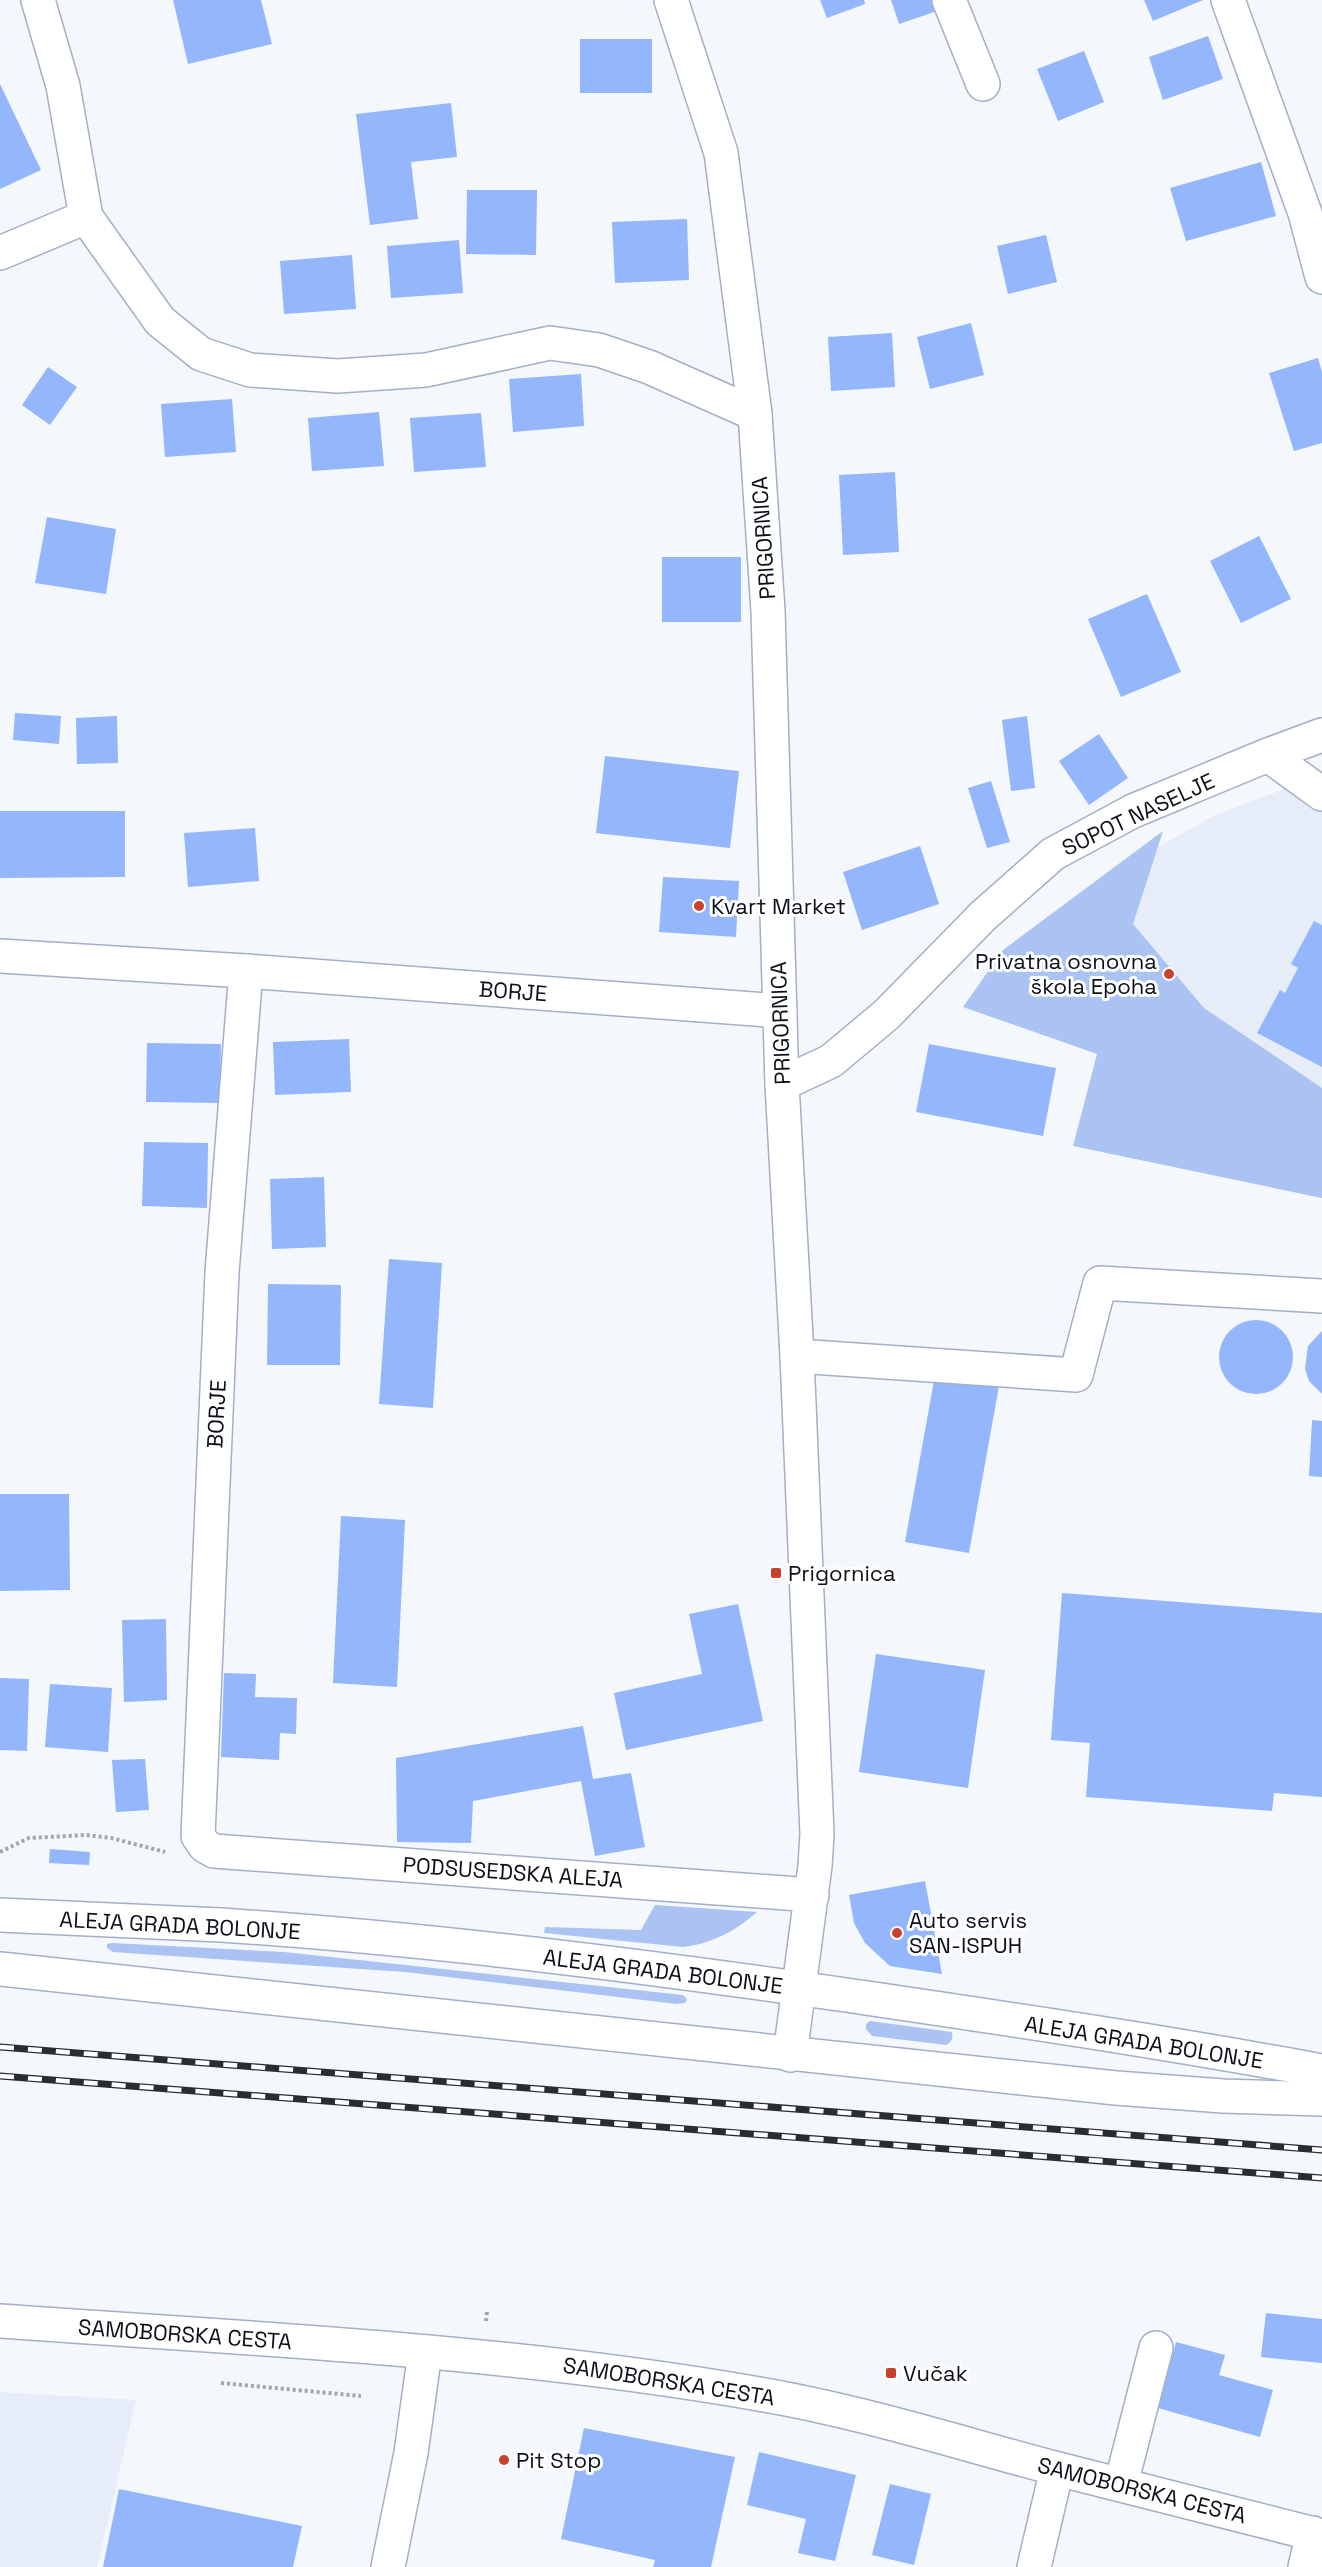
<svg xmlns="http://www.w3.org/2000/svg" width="1322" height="2567" viewBox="0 0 1322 2567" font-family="'Space Grotesk',sans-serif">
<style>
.built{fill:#e6ecf8}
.green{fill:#abc3f2}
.building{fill:#93b6fc}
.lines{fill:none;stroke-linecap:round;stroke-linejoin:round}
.minor-casing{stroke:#a3afc7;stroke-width:36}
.major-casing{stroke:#a3afc7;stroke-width:36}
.path{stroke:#a2a6ac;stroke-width:4;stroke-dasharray:3 3;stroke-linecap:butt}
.minor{stroke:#fff;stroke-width:33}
.major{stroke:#fff;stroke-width:33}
.rail-casing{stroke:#282c33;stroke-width:7}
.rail{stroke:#fff;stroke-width:4.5;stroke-dasharray:14;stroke-linecap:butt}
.poi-dot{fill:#cb3f2d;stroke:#fff;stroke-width:2}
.labels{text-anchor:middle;stroke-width:6;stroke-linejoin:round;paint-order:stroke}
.street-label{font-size:22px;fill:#0b0f17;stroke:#fff}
.poi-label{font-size:22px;fill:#0b0f17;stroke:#fff;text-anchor:start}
</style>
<rect width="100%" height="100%" fill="#f4f7fc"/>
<!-- built -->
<g class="built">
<path d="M1322,775V1172L1117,1060L1134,861L1213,816Z"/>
<path d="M0,2392L136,2400L97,2567H0Z"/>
</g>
<!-- green -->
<g class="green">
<path d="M1163,831L1133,924L1204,1008L1322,1088V1198L1073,1146L1097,1054L963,1007L1003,950Z"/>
<path d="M655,1905L757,1912C736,1931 711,1944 683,1947L544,1933L545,1927L641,1930Z"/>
<path d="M112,1943L284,1952L683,1995L687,1999L685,2003L677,2004L405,1972L113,1952L107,1948V1944Z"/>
<path d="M870,2021L952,2032C953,2039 952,2041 946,2045L872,2036L866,2029V2024Z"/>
</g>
<!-- building -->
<g class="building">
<path d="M173,0H261L272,44L188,64Z"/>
<path d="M820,0H864L865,4L827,18Z"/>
<path d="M891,0H933L937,11L899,24Z"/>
<path d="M1144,0H1203L1153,21Z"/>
<path d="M1208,36L1223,79L1163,100L1149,57Z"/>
<rect x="580" y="39" width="72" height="54"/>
<path d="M1084,51L1104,102L1058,121L1037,69Z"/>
<path d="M0,84L41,170L0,189Z"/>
<path d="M451,103L457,157L411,162L418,219L370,225L356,114Z"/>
<path d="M1261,162L1276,216L1186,241L1170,188Z"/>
<path d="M467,190H537L536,255L466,254Z"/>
<path d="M687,219L689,280L615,283L612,222Z"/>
<path d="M1046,235L1057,282L1008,294L997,246Z"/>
<path d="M459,240L463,293L391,298L387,246Z"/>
<path d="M352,255L356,309L284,314L280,261Z"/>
<path d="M971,323L984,375L930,389L917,337Z"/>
<path d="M892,333L895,387L831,391L828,337Z"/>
<path d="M1318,358L1322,372V443L1294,451L1269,373Z"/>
<path d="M48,367L77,387L50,425L22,405Z"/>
<path d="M581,374L584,426L513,432L509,379Z"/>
<path d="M232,399L236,452L165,457L161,404Z"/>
<path d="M379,412L384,466L312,471L308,418Z"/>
<path d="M481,413L486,467L414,472L410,418Z"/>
<path d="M895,472L899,552L843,555L839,475Z"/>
<path d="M47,517L116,529L106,594L35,583Z"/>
<path d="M1259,536L1291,599L1241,623L1210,561Z"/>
<rect x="662" y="557" width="79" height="65"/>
<path d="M1147,594L1181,672L1121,697L1088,619Z"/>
<path d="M15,713L61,716L59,744L13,740Z"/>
<path d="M117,716L118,763L77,764L76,718Z"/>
<path d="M1027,716L1035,788L1011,791L1002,720Z"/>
<path d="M1099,734L1128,778L1089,805L1059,761Z"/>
<path d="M605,756L739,771L730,848L596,833Z"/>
<path d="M991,781L1010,842L987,848L968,788Z"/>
<path d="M0,811H125V877L0,878Z"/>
<path d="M255,828L259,881L188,887L184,833Z"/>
<path d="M920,846L939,904L862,930L843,872Z"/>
<path d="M663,877L739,881L736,937L659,932Z"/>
<path d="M1314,921L1322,925V1067L1257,1033L1280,990L1285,993L1298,968L1291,964Z"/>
<path d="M349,1039L351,1092L275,1095L273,1042Z"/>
<path d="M147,1043L221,1044L220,1103L146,1102Z"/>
<path d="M929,1044L1056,1068L1043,1136L916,1112Z"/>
<path d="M144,1142L208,1143L207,1208L142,1206Z"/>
<path d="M324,1177L326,1247L272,1249L270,1179Z"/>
<path d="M389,1259L442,1263L433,1408L379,1404Z"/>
<path d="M268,1284L341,1285L340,1365H267Z"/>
<circle cx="1256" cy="1357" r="37"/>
<path d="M1322,1331V1394L1309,1381L1305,1369L1308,1346Z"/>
<path d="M935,1375L999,1386L969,1553L905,1542Z"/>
<path d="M1312,1420L1322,1421V1477L1309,1476Z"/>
<path d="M0,1494H69L70,1590L0,1591Z"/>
<path d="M341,1516L405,1520L397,1687L333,1683Z"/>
<path d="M1062,1593L1322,1613V1797L1274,1793L1272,1811L1086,1797L1090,1743L1051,1740Z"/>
<path d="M738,1604L763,1721L626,1750L614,1693L702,1674L689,1614Z"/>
<path d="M166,1619L167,1700L124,1702L122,1620Z"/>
<path d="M876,1654L985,1670L968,1788L859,1772Z"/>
<path d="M224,1673L256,1674L255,1697L297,1698L296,1734L280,1733L279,1760L221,1757Z"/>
<path d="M0,1678L29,1679L27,1751L0,1750Z"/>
<path d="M50,1684L112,1688L108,1752L45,1747Z"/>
<path d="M583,1726L593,1779L631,1773L645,1847L595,1856L581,1781L473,1801L471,1843L397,1842L396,1758Z"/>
<path d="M145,1759L149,1810L116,1812L112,1760Z"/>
<path d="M50,1849L90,1852L89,1865L49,1863Z"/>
<path d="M925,1881L942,1974L890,1966L865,1943L854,1923L849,1895Z"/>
<path d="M1266,2313L1322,2319V2363L1261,2357Z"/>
<path d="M1176,2342L1225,2355L1219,2375L1273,2390L1260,2437L1158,2408Z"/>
<path d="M584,2428L735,2457L711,2567H653L655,2560L561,2539Z"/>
<path d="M759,2452L856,2475L835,2561L798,2553L806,2519L747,2505Z"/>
<path d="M890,2484L931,2494L914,2565L872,2555Z"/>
<path d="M119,2489L302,2526L293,2567H103Z"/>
</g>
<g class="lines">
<!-- minor casing -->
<g class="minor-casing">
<g id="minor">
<path d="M38,0L63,86L86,217L160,321L201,354L250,370L338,376L426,370L550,343L599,350L649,367L755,414"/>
<path d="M671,0L721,153L755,414L768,611L782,1084L797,1356L817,1834L815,1866L790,2055"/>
<path d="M949,0L983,84"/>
<path d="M1228,0L1305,213L1322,277"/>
<path d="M0,253L86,217"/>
<path d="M1268,755L1322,794"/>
<path d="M0,956L246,971L780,1011"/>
<path d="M246,971L222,1272L198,1836L205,1846L214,1851L812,1895"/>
<path d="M782,1084L831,1061L886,1015L983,916L1053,854L1133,811L1268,755L1322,735"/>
<path d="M797,1356L1076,1375L1100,1283L1322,1296"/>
<path d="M1121,2484L1156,2348"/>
<path d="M388,2567L411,2453L425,2352"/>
<path d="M1034,2567L1057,2469"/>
<path d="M1305,2567L1313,2533"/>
</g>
</g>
<!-- major casing -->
<g class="major-casing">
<g id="major">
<path d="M0,1915C74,1919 147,1921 221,1925C432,1939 643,1966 853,1996C1009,2019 1166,2042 1322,2071"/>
<path d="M0,1969L1116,2088L1223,2096L1322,2099"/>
<path d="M0,2321C254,2339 508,2350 759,2394C859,2411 956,2442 1054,2468C1143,2491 1233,2513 1322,2536"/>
</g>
</g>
<!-- path -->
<g class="path">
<path d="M0,1852L29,1838L86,1835L111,1838L165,1852"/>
<path d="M486,2321L487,2311"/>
<path d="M221,2383L361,2396"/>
</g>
<!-- minor -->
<use href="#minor" class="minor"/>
<!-- major -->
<use href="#major" class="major"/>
<!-- rail casing -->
<g class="rail-casing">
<g id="rail">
<path d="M0,2047L1322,2150"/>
<path d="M0,2076L1322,2178"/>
</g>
</g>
<!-- rail -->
<use href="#rail" class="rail"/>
</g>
<!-- markers -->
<g class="poi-dot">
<circle cx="699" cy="906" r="6"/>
<circle cx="1169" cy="974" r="6"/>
<rect x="770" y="1567" width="12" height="12" rx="3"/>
<circle cx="897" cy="1933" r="6"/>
<rect x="885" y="2367" width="12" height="12" rx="3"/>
<circle cx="504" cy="2460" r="6"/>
</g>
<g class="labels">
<!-- street labels -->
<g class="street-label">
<text transform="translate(763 538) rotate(-94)" y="8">PRIGORNICA</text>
<text transform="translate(1138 814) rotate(-25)" y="8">SOPOT NASELJE</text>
<text transform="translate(513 991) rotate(4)" y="8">BORJE</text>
<text transform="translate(780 1023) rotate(-92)" y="8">PRIGORNICA</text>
<text transform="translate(216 1414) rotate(-87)" y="8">BORJE</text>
<text transform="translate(513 1872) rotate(4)" y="8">PODSUSEDSKA ALEJA</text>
<text transform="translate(180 1925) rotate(3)" y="8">ALEJA GRADA BOLONJE</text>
<text transform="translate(663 1971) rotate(7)" y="8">ALEJA GRADA BOLONJE</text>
<text transform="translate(1144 2042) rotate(9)" y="8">ALEJA GRADA BOLONJE</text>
<text transform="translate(185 2334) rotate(4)" y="8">SAMOBORSKA CESTA</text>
<text transform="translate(669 2381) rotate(9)" y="8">SAMOBORSKA CESTA</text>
<text transform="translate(1142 2490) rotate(14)" y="8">SAMOBORSKA CESTA</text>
</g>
<!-- poi labels -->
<g class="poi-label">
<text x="711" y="914">Kvart Market</text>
<text x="1157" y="969" text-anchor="end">Privatna osnovna<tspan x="1157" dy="25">škola Epoha</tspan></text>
<text x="788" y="1581">Prigornica</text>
<text x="909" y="1928">Auto servis<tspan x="909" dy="25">SAN-ISPUH</tspan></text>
<text x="903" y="2381">Vučak</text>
<text x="516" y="2468">Pit Stop</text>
</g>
</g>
</svg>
